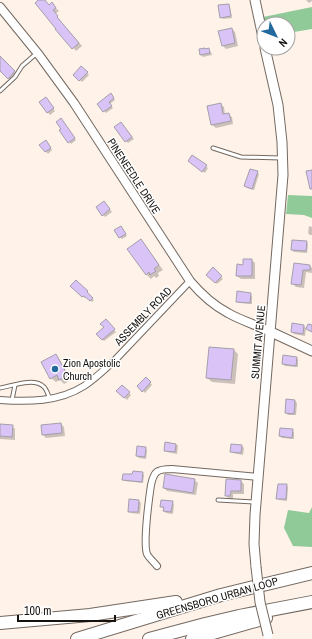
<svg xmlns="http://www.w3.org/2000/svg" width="312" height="639" viewBox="0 0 312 639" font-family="'Archivo Narrow',sans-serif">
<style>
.forest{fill:#91ca99}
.shadow{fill:#0003}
.building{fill:#dac4f7;stroke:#a49fab}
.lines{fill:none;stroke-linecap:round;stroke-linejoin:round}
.service-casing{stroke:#736961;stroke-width:5}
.minor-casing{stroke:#736961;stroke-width:8}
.tertiary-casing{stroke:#736961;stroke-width:10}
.secondary-casing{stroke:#736961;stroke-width:11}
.motorway-casing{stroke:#736961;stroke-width:14}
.service{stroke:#fff;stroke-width:3}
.minor{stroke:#fff;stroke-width:6}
.tertiary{stroke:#fff;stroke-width:8}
.secondary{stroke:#fff;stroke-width:9}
.motorway{stroke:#fff;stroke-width:12}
.secondary-bridge-casing{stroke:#736961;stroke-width:11;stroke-linecap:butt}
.secondary-bridge{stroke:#fff;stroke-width:9}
.poi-dot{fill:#226a9e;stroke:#fff;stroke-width:1.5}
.labels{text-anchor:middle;stroke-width:3;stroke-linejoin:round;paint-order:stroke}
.street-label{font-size:11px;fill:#16120f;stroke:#fff}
.poi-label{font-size:11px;fill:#16120f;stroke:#fff;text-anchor:start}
</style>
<rect width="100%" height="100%" fill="#fef2e9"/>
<!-- forest -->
<g class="forest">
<path d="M312,7V29L288,33V24H265L263,17Z"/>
<path d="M288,195L312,196V218L304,215L286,214Z"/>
<path d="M312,507V547L293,546L284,528L288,510L309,513Z"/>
</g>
<!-- shadow -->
<g class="shadow">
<path d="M40,0H44L49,6L52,4L59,11L55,14L60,20H59L82,46L76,51L57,29Z"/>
<path d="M306,0H312V1L309,3Z"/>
<path d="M228,5L230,7L232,18L223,19L221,17Z"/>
<path d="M232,29L235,32L238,46L226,49L223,46Z"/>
<path d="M200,50H209L211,52L212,55L203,57L201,55Z"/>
<path d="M0,58L17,75L12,82L0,69Z"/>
<path d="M82,67L89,75L82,82L74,75Z"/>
<path d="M112,96L115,100L110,104L113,108L106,113L98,104Z"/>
<path d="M47,100L55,111L50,115L40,102Z"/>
<path d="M220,104L224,107L225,115L228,114L232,117L233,124L216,128L212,125L208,107Z"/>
<path d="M63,121L76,140L71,144L61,131L63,129Z"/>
<path d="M123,125L134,139L128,143L115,128Z"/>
<path d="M48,143L52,150L48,154L41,145Z"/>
<path d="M193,156L208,168L205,173L191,163Z"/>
<path d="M257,172L259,174L254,190L247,188L245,186Z"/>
<path d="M106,204L112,212L105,217L103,215Z"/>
<path d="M309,226L312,227V235H310L308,233Z"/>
<path d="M123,229L127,236L122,239L120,237Z"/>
<path d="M141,241L145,245L163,270L158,273L159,276L156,278L154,276L151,279L146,274Z"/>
<path d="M306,242L308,244L307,253L294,252L292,250Z"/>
<path d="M252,260L255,263V279H241L237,276Z"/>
<path d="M295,264L310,266L312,268V273L306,272L304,288L296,287L293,284Z"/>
<path d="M213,269L223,279L217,284L207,275Z"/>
<path d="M76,281L89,294L88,295L94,300L92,302L86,297L85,298L71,286Z"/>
<path d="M250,294L252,296V304L239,303L237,301Z"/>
<path d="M106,320L116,332L104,341L97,334L105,327Z"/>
<path d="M304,326L307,329L312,326V332L309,331L306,328L305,336L294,334L292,332Z"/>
<path d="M234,350L238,354L235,384L212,382L207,378Z"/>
<path d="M56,355L60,360L71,380L64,384L60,380L56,382L51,378Z"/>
<path d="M296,357L298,359V367L285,366L283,364Z"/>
<path d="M146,378L152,385L145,393L138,386Z"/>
<path d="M122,386L131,395L127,400L117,391Z"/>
<path d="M287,400L295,401L297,403L296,415H288L286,413Z"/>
<path d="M61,424L64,427L65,436L46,438L43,435Z"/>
<path d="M0,425L12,426L15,429V440L0,439Z"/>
<path d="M292,430L294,432V439L282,438L280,436Z"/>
<path d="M176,444L178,446L177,454L167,452L165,450Z"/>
<path d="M242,446L244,448L243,455L233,453L231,451Z"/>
<path d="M145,448L147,450L146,459L139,458L137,456Z"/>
<path d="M142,473L144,475L143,483L125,481L123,479Z"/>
<path d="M194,480L198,483L196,495L167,491L164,488Z"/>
<path d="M227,480L241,481L244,484V494H233V499H230L226,496Z"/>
<path d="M286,485L288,487L287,501L279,500L277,498Z"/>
<path d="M139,501L141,503L140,514L131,513L129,511Z"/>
<path d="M172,502L174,504L173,514L166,513L164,511L165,509L163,508L161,506Z"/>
</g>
<!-- building -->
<g class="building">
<path d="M38,0H45L49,5L52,2L56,8L53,10L58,16L57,17L79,43L72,49L55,29H56L35,3Z"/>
<path d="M229,4L231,16L220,18L218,5Z"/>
<path d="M232,28L235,43L222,46L218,31Z"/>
<path d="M205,48V49L209,48L210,53L200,55L199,49Z"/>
<path d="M0,56L15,71L8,79L0,71Z"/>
<path d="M81,66L88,72L79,81L73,75Z"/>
<path d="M111,93L114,98L109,102L112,106L103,112L97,104Z"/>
<path d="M46,97L54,108L47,113L39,102Z"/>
<path d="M221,103L223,114L229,113L231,121L211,125L207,106Z"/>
<path d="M61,118L75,138L68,143L59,130L61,129L56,122Z"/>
<path d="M121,122L132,137L125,142L114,127Z"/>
<path d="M46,140L51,148L45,152L39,145Z"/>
<path d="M192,155L207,165L202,172L188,161Z"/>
<path d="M250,169L258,171L252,189L244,186Z"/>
<path d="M312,170V189H310L306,171Z"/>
<path d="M104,201L110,209L102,216L96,207Z"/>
<path d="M121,226L126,234L119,238L114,230Z"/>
<path d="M141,239L159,265L154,269L156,271L150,275L149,272L146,275L127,249Z"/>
<path d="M292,240L307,241L306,251L291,250Z"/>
<path d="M243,259H252V276H236L237,264L243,265Z"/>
<path d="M294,263L310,265V270H303L301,285L291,284Z"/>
<path d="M213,267L222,276L215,283L206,275Z"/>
<path d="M76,280L88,291L87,292L93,298L90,301L84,296L82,297L70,286Z"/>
<path d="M237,291L251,293L250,303L236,302Z"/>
<path d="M106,319L115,329L102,340L96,334L104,327L100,324Z"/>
<path d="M292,323L304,325L303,334L291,332Z"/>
<path d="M308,324L312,325V332L306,329Z"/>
<path d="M209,347L234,349L231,380L206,378Z"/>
<path d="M56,354L68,376L59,380L57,375L50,379L41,362Z"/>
<path d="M283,355L297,357L296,366L282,364Z"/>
<path d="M146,377L151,382L142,392L137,386Z"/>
<path d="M122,385L130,392L124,398L116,391Z"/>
<path d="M286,399L295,400L294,414L285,413Z"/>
<path d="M61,423L62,433L42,435L41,425Z"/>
<path d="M0,424L13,425L12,437L0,436Z"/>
<path d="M280,428L293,429L292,438L279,436Z"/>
<path d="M165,442L176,444L175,452L164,451Z"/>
<path d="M231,444L242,445L241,453L230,452Z"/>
<path d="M137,446L146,447L145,457L136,456Z"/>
<path d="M133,471L143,472L142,482L122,480L123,474H132Z"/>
<path d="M165,474L195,479L193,493L163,488Z"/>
<path d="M226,479L241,480V491H231L230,496H225Z"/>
<path d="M278,484H287L286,499H276Z"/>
<path d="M129,499L139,500L138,512H128Z"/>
<path d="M161,500L173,501L171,512L163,511L164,507H160Z"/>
</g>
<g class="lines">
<!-- service casing -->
<g class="service-casing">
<g id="service">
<path d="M0,91L15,77L22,66L37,53"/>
<path d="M213,148L241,157L281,158"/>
<path d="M0,388C12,386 34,377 44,387C47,390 48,395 50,399"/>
<path d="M12,400L15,385"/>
<path d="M218,500L254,502"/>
</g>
</g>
<!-- minor casing -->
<g class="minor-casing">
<g id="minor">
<path d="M0,400C28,402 59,402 84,386C95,379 105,369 115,360L190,281"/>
<path d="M157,566C154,562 149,558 147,554C143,543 149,498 151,485C154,471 157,469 172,469L258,477"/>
</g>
</g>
<!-- tertiary casing -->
<g class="tertiary-casing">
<path id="tertiary" d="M0,7L39,55L74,103L190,281C201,294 213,305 228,313C242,321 257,325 271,332"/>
</g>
<!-- secondary casing -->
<g class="secondary-casing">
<g id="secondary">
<path d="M255,0L264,42"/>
<path d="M271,332L312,351"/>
<path d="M256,567L254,544L255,515L283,175L282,142L278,105L265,48"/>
</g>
</g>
<!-- motorway casing -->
<g class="motorway-casing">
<g id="motorway">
<path d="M0,623L90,615L176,602"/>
<path d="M77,639L221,595L312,573"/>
<path d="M149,639L205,624L239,616L312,602"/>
<path d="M192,639L266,618"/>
</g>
</g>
<!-- service -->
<use href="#service" class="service"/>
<!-- minor -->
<use href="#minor" class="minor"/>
<!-- tertiary -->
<use href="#tertiary" class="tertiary"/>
<!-- secondary -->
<use href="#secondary" class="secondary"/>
<!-- motorway -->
<use href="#motorway" class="motorway"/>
<!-- secondary-bridge casing -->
<g class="secondary-bridge-casing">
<path id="secondary-bridge" d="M256,567L260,602L268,635"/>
</g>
<!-- secondary-bridge -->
<use href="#secondary-bridge" class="secondary-bridge"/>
</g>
<!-- markers -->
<circle class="poi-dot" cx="55" cy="369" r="4"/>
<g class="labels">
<!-- street labels -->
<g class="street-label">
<text transform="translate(134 176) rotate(57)" y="4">PINENEEDLE DRIVE</text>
<text transform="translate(143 316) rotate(-46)" y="4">ASSEMBLY ROAD</text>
<text transform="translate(258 342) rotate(-85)" y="4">SUMMIT AVENUE</text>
<text transform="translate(217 598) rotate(-16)" y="4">GREENSBORO URBAN LOOP</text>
</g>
<!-- poi labels -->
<g class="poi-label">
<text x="63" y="367">Zion Apostolic<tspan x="63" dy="13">Church</tspan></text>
</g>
</g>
<!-- north arrow -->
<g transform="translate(276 36) rotate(133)"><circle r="19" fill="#ffffff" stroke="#a2a09f"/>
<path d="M0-3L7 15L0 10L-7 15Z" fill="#226a9e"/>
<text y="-6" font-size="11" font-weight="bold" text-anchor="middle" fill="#16120f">N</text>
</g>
<!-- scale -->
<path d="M18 615v6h97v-6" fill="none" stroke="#16120f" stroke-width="2"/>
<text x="24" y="615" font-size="12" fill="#16120f" stroke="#ffffff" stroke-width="3" paint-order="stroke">100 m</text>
</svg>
